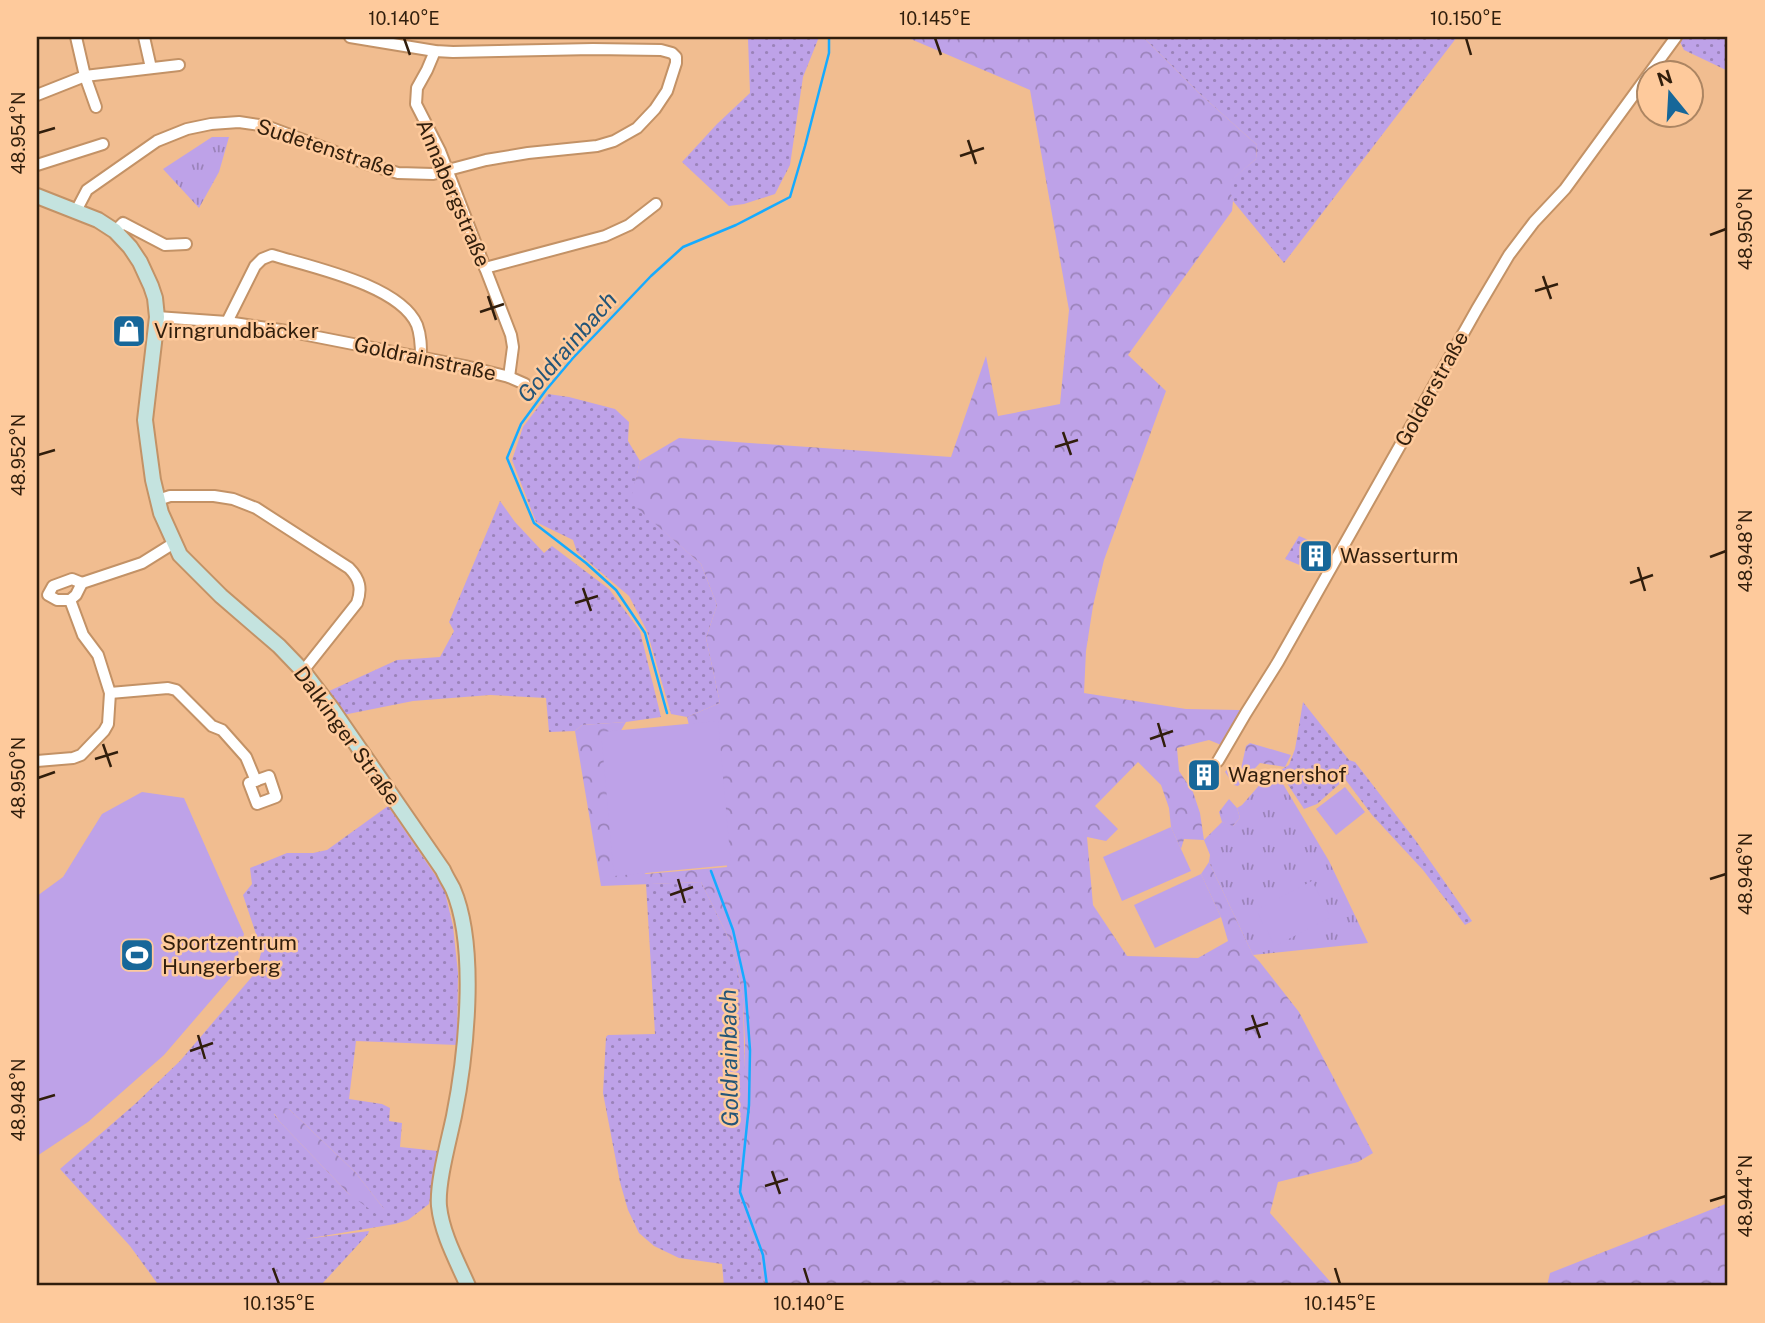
<svg xmlns="http://www.w3.org/2000/svg" width="1765" height="1323" viewBox="0 0 1765 1323" font-family="'Public Sans',sans-serif">
<style>
.grass{fill:url(#grass-dots);fill-rule:evenodd}
.forest{fill:url(#forest-crowns)}
.park{fill:url(#park-tufts)}
.garden{fill:#bea2e8}
.lines{fill:none;stroke-linecap:round;stroke-linejoin:round}
.stream{stroke:#16abff;stroke-width:2.5}
.street-casing{stroke:#c39266;stroke-width:14}
.secondary-casing{stroke:#c39266;stroke-width:18}
.street{stroke:#fff;stroke-width:10}
.secondary{stroke:#c4e3df;stroke-width:14}
.ticks{fill:none;stroke:#311e0c;stroke-width:2.5}
.labels{text-anchor:middle;stroke-width:5;stroke-linejoin:round;paint-order:stroke}
.street-label{font-size:21px;fill:#311e0c;stroke:#feca9c}
.poi-label{font-size:21px;fill:#311e0c;stroke:#feca9c;text-anchor:start}
.water-label{font-size:23px;font-style:italic;fill:#245578;stroke:#feca9c}
.neatline{fill:none;stroke:#311e0c;stroke-width:2.5}
.ticks-label{font-size:18px;text-anchor:middle;fill:#311e0c}
</style>
<defs>
<pattern id="grass-dots" width="8" height="8" patternUnits="userSpaceOnUse" patternTransform="scale(1.75)"><rect width="8" height="8" fill="#bea2e8"/><path d="M2 2h.1M6 6h.1" fill="none" stroke="#9b83ba" stroke-width="1.8" stroke-linecap="round"/></pattern>
<pattern id="forest-crowns" width="20" height="18" patternUnits="userSpaceOnUse" patternTransform="scale(1.75)"><rect width="20" height="18" fill="#bea2e8"/><path d="M2 6a3 3 0 1 1 6 0M12 15a3 3 0 1 1 6 0" fill="none" stroke="#9b83ba"/></pattern>
<pattern id="park-tufts" width="24" height="20" patternUnits="userSpaceOnUse" patternTransform="scale(1.75)"><rect width="24" height="20" fill="#bea2e8"/><path d="M3 7l-1-3M5 7V3M7 7l1-3M15 17l-1-3M17 17v-4M19 17l1-3" fill="none" stroke="#9b83ba"/></pattern>
</defs>
<rect width="100%" height="100%" fill="#f1bd90"/>
<!-- grass -->
<g class="grass">
<path d="M759,37H819L803,77L790,165L775,194L744,204L729,206L682,162L717,124L750,93L748,39Z"/>
<path d="M1140,37H1457L1284,263L1233,201L1227,183L1256,159L1257,145L1200,94L1146,40Z"/>
<path d="M1680,37H1728V71L1684,50L1680,42Z"/>
<path d="M548,394L569,397L615,409L629,422L628,441L640,461L631,502L701,564L717,605L706,638L720,703L687,717L671,714L647,631L629,596L577,552L573,540L536,522L512,460L523,427Z"/>
<path d="M500,501L515,522L544,553L552,546L609,589L640,631L661,717L626,722L582,725L575,731L549,732L546,698L490,695L413,701L343,715L327,692L397,660L440,657L454,631L449,622Z"/>
<path d="M1299,536L1332,550L1319,573L1285,559Z"/>
<path d="M1303,702L1349,760L1355,762L1416,841L1472,921L1465,925L1423,870L1372,815L1345,779L1317,804L1304,809L1279,771L1289,765L1295,749Z"/>
<path d="M388,806L444,888L453,926L458,973L457,1045L356,1041L349,1099L382,1104L390,1108L389,1121L402,1123L400,1147L438,1151L429,1204L408,1220L395,1224L305,1239L369,1231L368,1234L320,1286H153L157,1283L130,1246L60,1169L135,1104L180,1061L256,972L261,953L259,943L243,895L252,884L250,868L287,853H313L327,850ZM289,1109L356,1173L384,1209L349,1194L279,1121L274,1114Z"/>
<path d="M701,882L733,947L743,999L748,1227L760,1251L764,1286H724L722,1264L679,1258L654,1246L639,1233L628,1210L620,1182L603,1093L606,1037L608,1035L655,1034L646,884Z"/>
</g>
<!-- forest -->
<g class="forest">
<path d="M906,37H1140L1146,40L1200,94L1257,145L1256,159L1228,183L1233,201L1232,211L1128,355L1166,391L1104,560L1093,606L1086,651L1084,693L1186,709L1239,710L1246,713L1226,747L1209,740L1177,748L1179,771L1193,792L1200,813L1204,840L1184,839L1181,849L1171,827L1169,808L1161,785L1138,762L1095,806L1118,829L1106,841L1087,837L1093,905L1127,956L1198,958L1228,941L1221,917L1201,874L1209,862L1253,955L1259,961L1299,1012L1373,1153L1358,1162L1278,1182L1270,1213L1334,1286H764L760,1251L748,1227L740,1198L745,1043L743,999L733,947L701,882L601,886L575,731L582,725L626,722L616,739L631,865L646,874L727,867L712,729L690,730L687,717L720,703L706,638L717,605L701,564L630,502L640,461L679,438L951,457L986,356L998,416L1060,404L1069,310L1030,90Z"/>
<path d="M1250,743L1291,755L1285,767L1260,763L1238,786L1234,785L1225,772L1229,767L1241,769L1246,746Z"/>
<path d="M1229,799L1237,808L1240,818L1232,827L1222,822L1219,812Z"/>
<path d="M282,1107L289,1109L356,1173L384,1209L379,1216L349,1194L279,1121L274,1113Z"/>
<path d="M1728,1203V1286H1547L1550,1273Z"/>
</g>
<!-- park -->
<g class="park">
<path d="M212,137H229L219,172L199,208L163,169Z"/>
<path d="M1270,773L1277,774L1329,861L1368,943L1253,955L1209,862L1210,855L1204,840L1222,822L1233,826L1240,818L1237,808L1242,805Z"/>
</g>
<!-- garden -->
<g class="garden">
<path d="M718,721L731,865L614,876L601,732Z"/>
<path d="M1345,787L1365,812L1336,835L1316,809Z"/>
<path d="M142,792L184,798L244,934L232,976L164,1055L88,1122L37,1156V896L63,877L102,814Z"/>
<path d="M1171,827L1191,871L1122,901L1103,857Z"/>
<path d="M1201,874L1221,917L1155,948L1134,905Z"/>
<path d="M1312,881L1331,917L1275,946L1256,910Z"/>
</g>
<g class="lines">
<!-- stream -->
<g class="stream">
<path d="M667,713L645,633L616,590L586,563L534,523L507,458L521,424L546,390L573,358L651,276L683,247L736,225L790,197L805,146L829,53V37"/>
<path d="M711,871L733,930L745,983L750,1050L749,1105L740,1192L763,1255L767,1286"/>
</g>
<!-- street casing -->
<g class="street-casing">
<g id="street">
<path d="M76,37L85,76L96,107"/>
<path d="M144,37L151,68"/>
<path d="M435,51L427,70L417,88L416,104L440,151L511,335L513,347L509,377"/>
<path d="M37,95L85,76L179,65"/>
<path d="M37,165L103,144"/>
<path d="M76,211L87,190L157,141L187,129L211,124L239,122L266,126L370,165L398,173L433,174L486,160L528,153L597,146L614,141L637,128L655,109L667,91L676,63V57L672,53L661,50L593,49L453,52L435,51L350,37"/>
<path d="M115,231L123,223L165,245L186,244"/>
<path d="M485,268L605,236L629,225L656,204"/>
<path d="M157,317L227,322L287,331L465,366L509,377L525,384"/>
<path d="M227,322L255,266L262,259L272,255C311,267 400,285 417,325C421,336 421,346 421,357"/>
<path d="M158,500L170,496H214L233,499L256,508L349,568C360,579 362,589 357,603L303,671"/>
<path d="M72,579L82,583L76,595L70,600H57L48,595L53,586Z"/>
<path d="M82,583L142,563L174,543"/>
<path d="M110,693L168,688L176,690L212,726L222,730L246,757L256,781"/>
<path d="M37,761L73,758L81,755L104,731L108,724L110,693L98,655L83,635L70,600"/>
<path d="M1218,761L1246,713L1278,662L1477,309L1509,255L1534,222L1565,189L1676,37"/>
<path d="M269,776L276,797L257,804L249,783Z"/>
</g>
</g>
<!-- secondary casing -->
<g class="secondary-casing">
<path id="secondary" d="M37,196L98,220L115,231L130,247L140,262L151,286L155,298L157,317L145,420L148,443L153,480L161,513L180,555L221,596L279,646L303,671L332,709L443,870C446,877 450,883 453,889C478,947 466,1056 454,1116C449,1140 437,1183 439,1206C442,1234 457,1261 468,1286"/>
</g>
<!-- street -->
<use href="#street" class="street"/>
<!-- secondary -->
<use href="#secondary" class="secondary"/>
</g>
<!-- ticks -->
<path class="ticks" d="M404,38L410,55M935,38L941,55M1466,38L1471,55M38,133L55,128M968,140L976,164M960,156L984,148M1710,235L1726,229M1543,276L1551,299M1535,291L1558,284M488,296L496,320M480,312L504,304M1063,432L1071,455M1055,447L1078,440M38,455L55,450M1710,557L1726,551M1638,567L1645,591M1630,583L1653,575M583,588L591,611M575,603L598,596M1158,723L1165,747M1150,739L1173,731M103,744L111,767M95,759L118,752M38,778L55,772M678,879L685,903M1710,879L1726,874M670,895L693,887M1252,1015L1260,1038M1245,1030L1268,1023M198,1035L205,1059M190,1051L213,1043M38,1100L55,1095M772,1171L780,1194M765,1186L788,1179M1710,1201L1726,1196M273,1268L279,1284M804,1268L809,1284M1335,1268L1340,1284"/>
<!-- icons -->
<defs>
<g id="shop-square" transform="scale(1.75)"><rect x="-9" y="-9" width="18" height="18" rx="4" fill="#176799" stroke="#feca9c"/><path d="M-5-2.5h2.3a2.7 3.5 0 0 1 5.4 0H5L5.5 6h-11ZM-1.5-2.5h3a1.5 2.3 0 0 0-3 0Z" fill="#fff"/></g>
<g id="building-square" transform="scale(1.75)"><rect x="-9" y="-9" width="18" height="18" rx="4" fill="#176799" stroke="#feca9c"/><path d="M-4-6H4V6H1V3H-1V6H-4ZM-2.5-4.3h1.7v1.8h-1.7ZM.8-4.3h1.7v1.8H.8ZM-2.5-1h1.7V.8h-1.7ZM.8-1h1.7V.8H.8Z" fill="#fff"/></g>
<g id="stadium-square" transform="scale(1.75)"><rect x="-9" y="-9" width="18" height="18" rx="4" fill="#176799" stroke="#feca9c"/><path d="M0-5a6.5 5 0 1 0 0 10a6.5 5 0 1 0 0-10ZM-3.5-1.8h7v3.6h-7Z" fill="#fff"/></g>
</defs>
<g fill-rule="evenodd">
<use href="#shop-square" x="129" y="331"/>
<use href="#building-square" x="1316" y="556"/>
<use href="#building-square" x="1204" y="775"/>
<use href="#stadium-square" x="137" y="955"/>
</g>
<g class="labels">
<!-- street labels -->
<g class="street-label">
<text transform="translate(326 148) rotate(18)" y="7">Sudetenstraße</text>
<text transform="translate(453 193) rotate(67)" y="7">Annabergstraße</text>
<text transform="translate(425 359) rotate(12)" y="7">Goldrainstraße</text>
<text transform="translate(1432 389) rotate(-61)" y="7">Golderstraße</text>
<text transform="translate(347 736) rotate(54)" y="7">Dalkinger Straße</text>
</g>
<!-- poi labels -->
<g class="poi-label">
<text x="154" y="338">Virngrundbäcker</text>
<text x="1340" y="563">Wasserturm</text>
<text x="1228" y="782">Wagnershof</text>
<text x="162" y="950">Sportzentrum<tspan x="162" dy="24">Hungerberg</tspan></text>
</g>
<!-- water labels -->
<g class="water-label">
<text transform="translate(567 347) rotate(-49)" y="8">Goldrainbach</text>
<text transform="translate(729 1058) rotate(-91)" y="8">Goldrainbach</text>
</g>
</g>
<!-- border -->
<rect width="1765" height="1323" fill="none" stroke="#feca9c" stroke-width="77"/>
<!-- north arrow -->
<g transform="translate(1670 94) rotate(342)"><circle r="33" fill="#feca9c" stroke="#ac8562" stroke-width="2"/>
<path d="M0-5L12 26L0 18L-12 26Z" fill="#176799"/>
<text y="-10" font-size="19" font-weight="bold" text-anchor="middle" fill="#311e0c">N</text>
</g>
<rect x="38" y="38" width="1688" height="1246" class="neatline"/>
<g class="ticks-label">
<text x="404" y="25">10.140°E</text>
<text x="935" y="25">10.145°E</text>
<text x="1466" y="25">10.150°E</text>
<text transform="translate(19 133) rotate(-90)" y="6">48.954°N</text>
<text transform="translate(1746 229) rotate(-90)" y="6">48.950°N</text>
<text transform="translate(19 455) rotate(-90)" y="6">48.952°N</text>
<text transform="translate(1746 551) rotate(-90)" y="6">48.948°N</text>
<text transform="translate(19 778) rotate(-90)" y="6">48.950°N</text>
<text transform="translate(1746 874) rotate(-90)" y="6">48.946°N</text>
<text transform="translate(19 1100) rotate(-90)" y="6">48.948°N</text>
<text transform="translate(1746 1196) rotate(-90)" y="6">48.944°N</text>
<text x="279" y="1310">10.135°E</text>
<text x="809" y="1310">10.140°E</text>
<text x="1340" y="1310">10.145°E</text>
</g>
</svg>
